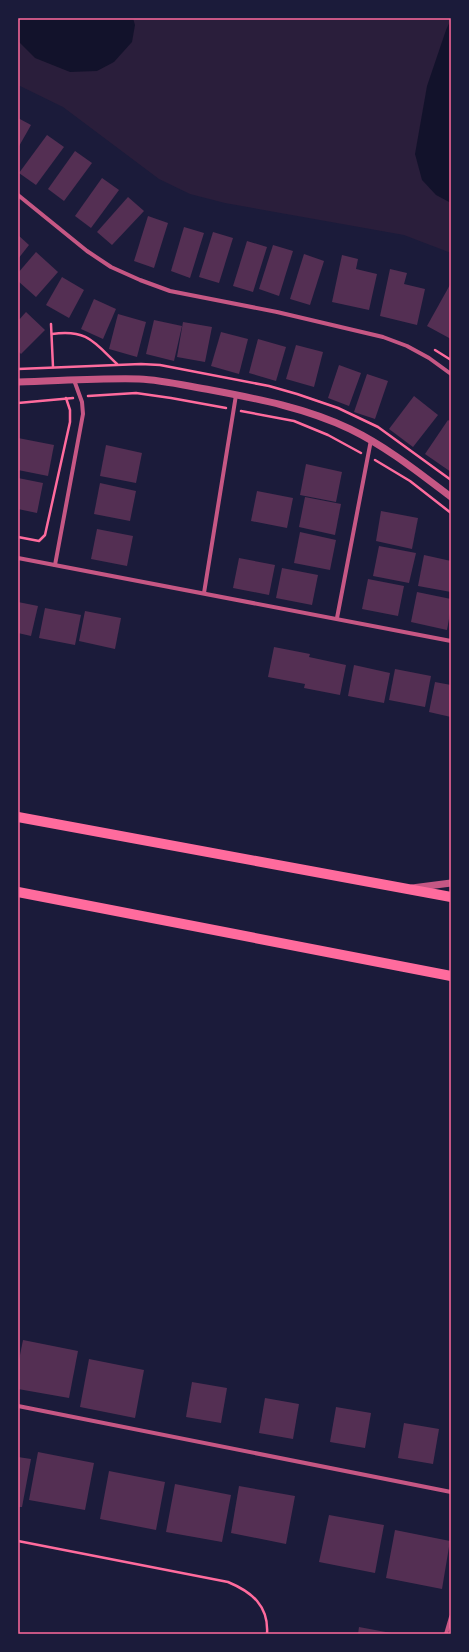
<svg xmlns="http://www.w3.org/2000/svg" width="469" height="1652" viewBox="0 0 469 1652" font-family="Jost,sans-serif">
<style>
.green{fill:#2a1e3b}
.water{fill:#12122b}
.building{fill:#542f53}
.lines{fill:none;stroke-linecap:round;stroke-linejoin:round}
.path{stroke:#ff6b9d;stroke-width:2.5}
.minor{stroke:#c65784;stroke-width:4}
.tertiary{stroke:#c65784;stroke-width:7}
.primary{stroke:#ff6b9d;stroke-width:10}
.neatline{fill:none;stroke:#ff6b9d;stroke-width:1.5}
</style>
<rect width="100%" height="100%" fill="#1b1b3a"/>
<!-- green -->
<path class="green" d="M18,18H451V253L404,235L225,203L190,194L159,179L63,107L18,85Z"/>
<!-- water -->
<g class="water">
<path d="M18,18H133L135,25L132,42L114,62L97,71L70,72L35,58L18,41Z"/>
<path d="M451,19V203L436,195L422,180L415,154L427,86L446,30Z"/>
</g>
<!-- building -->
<g class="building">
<path d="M18,118L31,125L18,148Z"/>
<path d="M47,135L64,147L36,185L19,173Z"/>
<path d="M75,151L92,163L64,201L48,189Z"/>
<path d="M102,178L119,190L91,228L75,216Z"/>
<path d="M128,197L144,211L112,245L97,232Z"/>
<path d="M148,216L168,223L154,268L134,261Z"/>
<path d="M184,227L204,233L190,278L171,271Z"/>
<path d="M213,232L233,238L219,283L199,277Z"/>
<path d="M18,235L29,245L18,259Z"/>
<path d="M247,241L267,247L253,292L233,286Z"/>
<path d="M273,245L293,251L279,296L259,289Z"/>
<path d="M36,252L58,272L36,297L18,281V273Z"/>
<path d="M304,254L324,261L310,305L290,299Z"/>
<path d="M342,255L358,259L356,269L377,274L369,310L332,302Z"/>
<path d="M390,269L407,273L404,284L425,289L417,325L380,316Z"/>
<path d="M62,277L84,290L69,318L46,305Z"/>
<path d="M451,283V339L427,326Z"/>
<path d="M94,299L116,309L103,339L81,329Z"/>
<path d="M26,312L45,330L21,354L18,351V321Z"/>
<path d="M118,314L146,322L137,357L109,349Z"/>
<path d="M154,320L182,326L174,361L146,354Z"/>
<path d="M183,322L212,327L205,362L177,357Z"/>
<path d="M221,332L248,339L239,374L211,366Z"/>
<path d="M258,339L286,347L276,381L249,373Z"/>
<path d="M296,345L323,352L314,387L286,379Z"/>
<path d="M339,365L361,373L349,406L328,398Z"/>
<path d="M367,374L388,381L375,419L354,412Z"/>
<path d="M414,396L438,415L413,447L389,429Z"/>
<path d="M448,420L451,422V472L425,454Z"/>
<path d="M18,438L54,445L48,476L18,470Z"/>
<path d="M106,445L142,453L136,483L100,476Z"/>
<path d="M306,464L342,472L336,502L300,495Z"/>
<path d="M18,478L43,483L37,513L18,509Z"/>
<path d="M100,483L136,491L130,521L94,514Z"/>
<path d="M257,491L293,498L287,528L251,521Z"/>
<path d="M305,497L341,504L335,535L299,527Z"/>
<path d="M381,511L418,518L412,549L376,541Z"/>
<path d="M97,529L133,536L127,566L91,559Z"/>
<path d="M300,532L336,540L330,570L294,563Z"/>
<path d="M379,546L416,553L409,583L373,576Z"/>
<path d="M424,555L451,561V592L418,586Z"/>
<path d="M239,558L275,565L269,595L233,588Z"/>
<path d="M282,568L318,575L312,605L276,598Z"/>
<path d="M368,579L404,586L398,616L362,609Z"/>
<path d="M417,592L451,599V608L447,630L411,622Z"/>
<path d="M18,602L38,606L31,636L18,633Z"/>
<path d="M45,608L81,615L75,645L39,638Z"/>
<path d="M85,611L121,618L115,649L79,641Z"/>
<path d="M274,647L310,654L309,657L346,665L340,695L304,688L305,684L268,677Z"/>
<path d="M354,665L390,673L384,703L348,696Z"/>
<path d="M395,669L431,676L425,707L389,700Z"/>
<path d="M435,682L451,685V717L429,712Z"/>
<path d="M23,1340L78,1351L69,1398L18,1389V1365Z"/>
<path d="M89,1359L144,1370L135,1418L80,1407Z"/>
<path d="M192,1382L227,1388L221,1423L186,1417Z"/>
<path d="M265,1398L299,1404L293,1439L259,1433Z"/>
<path d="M336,1407L371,1413L365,1448L330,1442Z"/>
<path d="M404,1423L439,1429L433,1464L398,1458Z"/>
<path d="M38,1452L94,1463L85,1510L29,1500Z"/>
<path d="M18,1457L31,1459L22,1507H18Z"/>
<path d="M109,1471L165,1482L156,1530L100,1519Z"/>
<path d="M175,1484L231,1495L222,1542L166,1532Z"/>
<path d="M239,1486L295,1496L286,1544L231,1533Z"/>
<path d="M329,1515L384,1525L375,1573L319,1562Z"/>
<path d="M395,1530L450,1541L442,1589L386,1578Z"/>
<path d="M359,1627L391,1633V1634H358Z"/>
</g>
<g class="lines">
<!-- path -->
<g class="path">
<path d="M51,324L53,367"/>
<path d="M52,334C87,329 94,342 117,364"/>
<path d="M435,350L451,360"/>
<path d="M18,369L141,364L160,365L269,386L297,394L338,408L378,427L451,480"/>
<path d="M88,396L136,393L171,398L226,408"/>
<path d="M18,403L73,398"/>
<path d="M241,411L294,421L328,435L361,453"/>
<path d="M375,460L410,481L451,513"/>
<path d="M18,537L39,541L45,535L70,422V410L66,398"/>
<path d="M18,1541L228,1582C252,1592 269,1606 267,1634"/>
</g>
<!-- minor -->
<g class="minor">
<path d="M18,195L87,251L111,267L140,280L170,291L277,312L383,337L407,346L429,358L451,374"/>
<path d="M18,558L451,641"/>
<path d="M55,565L83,414L82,402L74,380"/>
<path d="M204,593L236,395"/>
<path d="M337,618L371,440"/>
<path d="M18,1406L451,1492"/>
<path d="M446,1634L451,1617"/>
</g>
<!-- tertiary -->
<g class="tertiary">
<path d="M18,382C58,381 99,378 139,379C163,380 187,386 211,390C259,399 306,408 350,429C387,447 418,472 451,497"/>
<path d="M412,888L451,883"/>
</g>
<!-- primary -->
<g class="primary">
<path d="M18,817L451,897"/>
<path d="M18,892L451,976"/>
</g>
</g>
<!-- border -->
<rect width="469" height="1652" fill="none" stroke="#1b1b3a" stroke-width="38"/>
<rect x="19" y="19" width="431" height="1614" class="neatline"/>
</svg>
